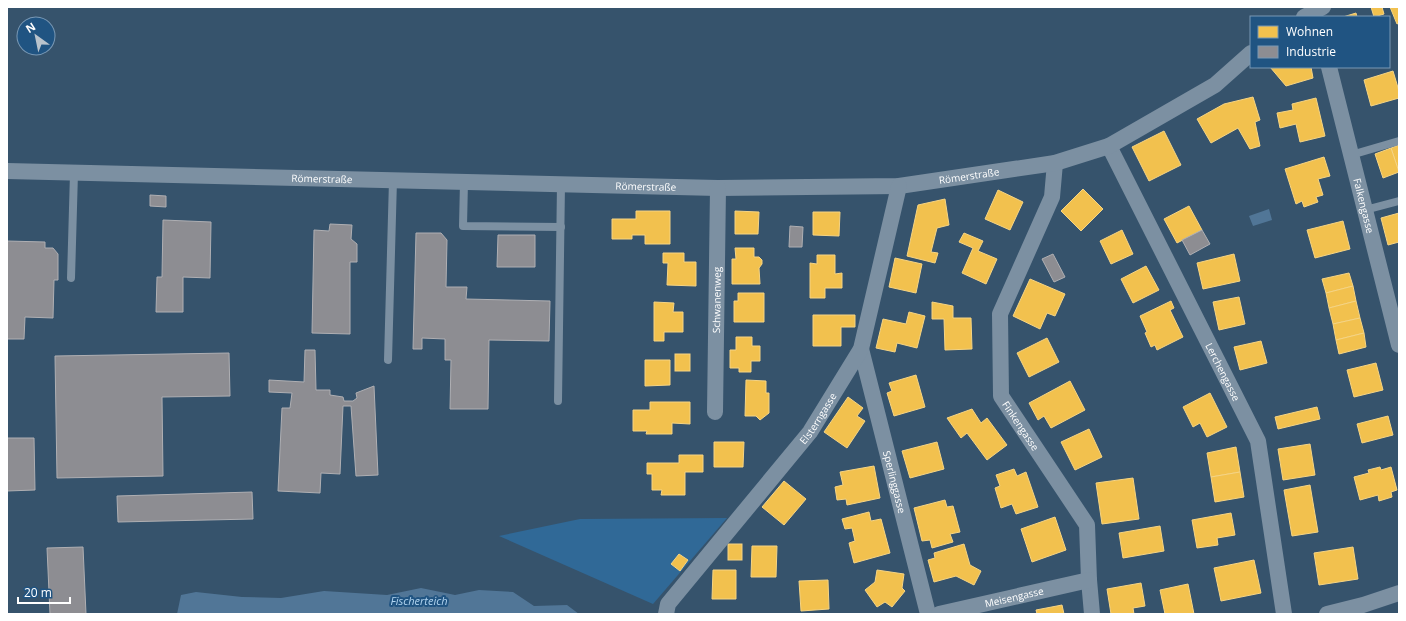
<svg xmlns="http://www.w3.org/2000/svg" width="1406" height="621" viewBox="0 0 1406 621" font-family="'Open Sans',sans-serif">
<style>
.green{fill:#306997}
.water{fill:#517697}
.homes{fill:#f2c14e;stroke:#f6d483}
.industry{fill:#8d8d92;stroke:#afafb3}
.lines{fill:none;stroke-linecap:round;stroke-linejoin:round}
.lane{stroke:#7c90a2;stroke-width:8}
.street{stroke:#7c90a2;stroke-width:16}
.labels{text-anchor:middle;stroke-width:4;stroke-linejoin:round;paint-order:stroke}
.street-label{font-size:10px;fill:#fff;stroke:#205482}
.water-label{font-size:11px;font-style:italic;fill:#b1d4f0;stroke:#205482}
</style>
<rect width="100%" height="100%" fill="#36536c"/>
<!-- green -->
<path class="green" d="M727,518L653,604L499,536L580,519Z"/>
<!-- water -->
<g class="water">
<path d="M1269,209L1272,220L1253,226L1249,216Z"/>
<path d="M421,588L455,595L479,590L513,592L534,606L567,605L579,614H177L181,595L196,592L242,597L281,598L324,591L387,595Z"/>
</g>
<!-- homes -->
<g class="homes">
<path d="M1371,7H1382L1384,14L1374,17Z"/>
<path d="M1390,7H1399V23L1397,24Z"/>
<path d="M1356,13L1357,17H1343Z"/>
<path d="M1270,67H1311L1313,78L1286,86Z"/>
<path d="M1393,71L1399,91V98L1371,106L1364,80Z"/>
<path d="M1253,97L1260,120L1255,122L1260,146L1250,149L1238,128L1211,143L1197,119L1224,104Z"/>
<path d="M1316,98L1325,136L1300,142L1296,124L1280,128L1277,113L1293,110L1292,104Z"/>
<path d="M1164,131L1181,165L1149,181L1132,147Z"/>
<path d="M1399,145V172L1391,148Z"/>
<path d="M1391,148L1399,172L1383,178L1375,154Z"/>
<path d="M1324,157L1330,176L1318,179L1323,195L1316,197L1318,202L1304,207L1302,201L1296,204L1285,169Z"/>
<path d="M1083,189L1103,209L1081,231L1061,211Z"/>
<path d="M998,190L1023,202L1010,230L985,219Z"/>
<path d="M945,199L949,225L937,228L931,252L938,253L935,263L907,256L918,205Z"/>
<path d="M1189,206L1202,230L1177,243L1164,219Z"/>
<path d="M636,211H670V244H645V235H632V239H612V219H636Z"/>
<path d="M735,211L759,212L758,234H735Z"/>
<path d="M813,212H840L839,236L813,235Z"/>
<path d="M1399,213V242L1388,245L1381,218Z"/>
<path d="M1343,221L1350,249L1315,258L1307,230Z"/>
<path d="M1122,230L1133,254L1111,264L1100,241Z"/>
<path d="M964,233L983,241L978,251L997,259L986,284L962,273L973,248L959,242Z"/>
<path d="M735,248H754V257H759L762,260V264L759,268L760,284H732V259H736Z"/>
<path d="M663,253H684V262H696V286L667,285L668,263H663Z"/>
<path d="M1234,254L1240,281L1203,289L1197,263Z"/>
<path d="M817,255H835V274L842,273V288H825V298H810V263L817,264Z"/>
<path d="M895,258L922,264L916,293L889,287Z"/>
<path d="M1146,266L1159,290L1133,303L1121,279Z"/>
<path d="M1349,273L1353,286L1326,293L1322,279Z"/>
<path d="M1030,279L1065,294L1055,316L1047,313L1040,329L1013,316Z"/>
<path d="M1353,286L1356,301L1329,308L1326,293Z"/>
<path d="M738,293H764V322H734V301H738Z"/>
<path d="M1239,297L1245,324L1219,330L1213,302Z"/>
<path d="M1171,301L1174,308L1170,310L1183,337L1157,350L1155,345L1151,347L1145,333L1147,332L1140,316Z"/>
<path d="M1356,301L1360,318L1333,324L1329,308Z"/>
<path d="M654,302L674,303L673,312H683V332H664V341H654Z"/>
<path d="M932,302L953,306V318H971L972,349L945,350L944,319H932Z"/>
<path d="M909,312L925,316L917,348L897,343L895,352L876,348L883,319L906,324Z"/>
<path d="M813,315H855V327H841V346H813Z"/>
<path d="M1360,318L1364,333L1336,340L1333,324Z"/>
<path d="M1364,333L1366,347L1339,354L1336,340Z"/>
<path d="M736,337H752V346H760V361H751V372H739V368H730V350H736Z"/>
<path d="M1047,338L1059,362L1029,377L1017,353Z"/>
<path d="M1261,341L1267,363L1240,370L1234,347Z"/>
<rect x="675" y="354" width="15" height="17"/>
<path d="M645,360H670V385L645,386Z"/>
<path d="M1376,363L1383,390L1354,397L1347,370Z"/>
<path d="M916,375L925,407L894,416L887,393L892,391L889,383Z"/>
<path d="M746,380L766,381V393H769V413L760,420L756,416H745Z"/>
<path d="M1070,381L1085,410L1051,428L1044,416L1038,420L1029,403Z"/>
<path d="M1210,393L1227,427L1207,437L1200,423L1193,427L1183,407Z"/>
<path d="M848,397L863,408L857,416L865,421L847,448L824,432Z"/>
<path d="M650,402H690V424L672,423V434H646L647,431H633V410H650Z"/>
<path d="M1317,407L1320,419L1278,429L1275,417Z"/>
<path d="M972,409L981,423L987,418L1007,445L987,460L967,433L961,438L947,418Z"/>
<path d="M1388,416L1393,435L1362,443L1357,424Z"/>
<path d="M1089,429L1102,457L1075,470L1061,442Z"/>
<path d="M714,442H744L743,467H714Z"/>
<path d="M937,442L944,469L910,478L902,451Z"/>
<path d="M1310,444L1315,475L1283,480L1278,449Z"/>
<path d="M1236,447L1240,472L1211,477L1207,453Z"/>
<path d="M679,455H703V472H685V495H661L662,490H652V474H647V463H679Z"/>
<path d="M874,466L880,498L847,505L846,499L837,500L835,487L843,485L840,472Z"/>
<path d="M1380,467L1381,470L1391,467L1397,490L1391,492L1392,497L1379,501L1378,495L1360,500L1354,477L1369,473L1368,470Z"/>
<path d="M1014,469L1017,476L1026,472L1038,507L1016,514L1012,504L1001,508L995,488L1000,486L996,475Z"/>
<path d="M1240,472L1244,497L1215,502L1211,477Z"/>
<path d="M1133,478L1139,519L1102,524L1096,483Z"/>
<path d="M784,481L806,499L784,525L762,507Z"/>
<path d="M1310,485L1318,532L1292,536L1284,490Z"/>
<path d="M945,500L947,507L953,506L960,532L950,534L953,542L932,548L930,540L922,541L914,508Z"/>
<path d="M869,512L871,521L881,519L890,553L854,563L849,543L855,541L852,528L845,529L842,519Z"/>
<path d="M1231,513L1235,535L1217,538L1218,545L1197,548L1192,520Z"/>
<path d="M1055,517L1066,550L1032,562L1021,529Z"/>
<path d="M1160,526L1164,551L1123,558L1119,533Z"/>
<rect x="728" y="544" width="14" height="16"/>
<path d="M964,544L970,565L981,571L974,585L956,576L934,582L928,560L935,558L934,553Z"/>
<path d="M752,546H777L776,577H751Z"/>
<path d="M1353,547L1358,579L1319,585L1314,553Z"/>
<path d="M679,554L688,560L680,571L671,564Z"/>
<path d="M1254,560L1261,593L1221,601L1214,568Z"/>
<path d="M713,570H736V599H712Z"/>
<path d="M877,570L904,574L902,588L905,591L892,607L885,602L877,607L865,590L875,582Z"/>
<path d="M828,580L829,609L801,611L799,581Z"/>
<path d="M1141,583L1145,606L1133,608L1134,614H1111L1107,589Z"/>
<path d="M1188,584L1194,614H1165L1160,590Z"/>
<path d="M1062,605L1064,614H1037L1036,610Z"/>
</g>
<!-- industry -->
<g class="industry">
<path d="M150,195L166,196V207L150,206Z"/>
<path d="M163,220L211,222L210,278L183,277V312H156L157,277H162Z"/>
<path d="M330,224L352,225L351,239L357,244V262H350V334L312,333L314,230L329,231Z"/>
<path d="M790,226L803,227L802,247H789Z"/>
<path d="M1202,230L1210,244L1190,255L1182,240Z"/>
<path d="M416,233H441L447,240L446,287H467L466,299L550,301L549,341L489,340L488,409H450L451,360H445V339L422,338V349H413Z"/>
<path d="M498,235H535V267H497Z"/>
<path d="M7,241L45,242V248H53L58,254V280H54L53,318L25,317L24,339H7Z"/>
<path d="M1053,254L1065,277L1054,282L1042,259Z"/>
<path d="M305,350H315L316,390H330V395L343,397L344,401H353L357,398L356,393L374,386L378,475L356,476L351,406H343L340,474L321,473L320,493L278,491L282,408H290L292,393L269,392V380L304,382Z"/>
<path d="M229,353L230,396L162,397L163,476L57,478L55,356Z"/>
<path d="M7,438H34L35,490L7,491Z"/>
<path d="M252,492L253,519L118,522L117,496Z"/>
<path d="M83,547L86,614H50L47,548Z"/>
</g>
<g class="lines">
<!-- lane -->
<g class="lane">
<path d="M1351,155L1399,141"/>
<path d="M464,182L463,226L561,227"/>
<path d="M1365,210L1399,201"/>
<path d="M71,278L74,173"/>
<path d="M388,360L393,180"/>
<path d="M558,401L561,184"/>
</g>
<!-- street -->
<g class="street">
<path d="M1304,17L1323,7"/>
<path id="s1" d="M1329,67L1399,345"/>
<path id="s2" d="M1109,146L1258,441L1284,614"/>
<path id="s3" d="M1055,163L1052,197L1000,314L1001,396L1087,525L1089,580L1092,614"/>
<path id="s4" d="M7,171L718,188L899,186L1055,163L1109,146L1215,85L1251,53"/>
<path id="s5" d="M861,349L928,614"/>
<path id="s6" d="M715,412L718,188"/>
<path id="s7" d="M666,614L668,604L810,432L861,349L899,186"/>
<path id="s8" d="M939,614L1089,580"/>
<path d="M1327,614L1363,605L1399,593"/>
</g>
</g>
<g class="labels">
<!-- street labels -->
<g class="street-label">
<text dy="4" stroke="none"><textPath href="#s4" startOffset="963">Römerstraße</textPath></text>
<text dy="4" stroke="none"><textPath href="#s4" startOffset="315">Römerstraße</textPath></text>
<text dy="4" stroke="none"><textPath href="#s4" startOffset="639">Römerstraße</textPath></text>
<text dy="4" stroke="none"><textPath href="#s1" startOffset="143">Falkengasse</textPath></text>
<text dy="4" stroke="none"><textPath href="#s6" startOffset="112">Schwanenweg</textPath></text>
<text dy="4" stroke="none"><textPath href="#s2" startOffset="253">Lerchengasse</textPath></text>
<text dy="4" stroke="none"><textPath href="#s7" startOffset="249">Elsterngasse</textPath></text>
<text dy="4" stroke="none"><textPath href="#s3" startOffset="280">Finkengasse</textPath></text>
<text dy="4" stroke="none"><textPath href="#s5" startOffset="137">Sperlinggasse</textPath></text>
<text dy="4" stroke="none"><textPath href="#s8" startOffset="77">Meisengasse</textPath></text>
</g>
<!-- water labels -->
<g class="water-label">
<text x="419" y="605">Fischerteich</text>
</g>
</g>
<!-- border -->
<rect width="1406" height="621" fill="none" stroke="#ffffff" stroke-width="16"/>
<!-- legend -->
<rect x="1250" y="16" width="140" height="52" fill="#205482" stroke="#7998b4"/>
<rect x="1258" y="26" width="20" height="12" fill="#f2c14e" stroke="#7998b4"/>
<text x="1286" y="36" font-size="12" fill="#ffffff">Wohnen</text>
<rect x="1258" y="46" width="20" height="12" fill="#8d8d92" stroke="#7998b4"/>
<text x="1286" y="56" font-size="12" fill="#ffffff">Industrie</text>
<!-- north arrow -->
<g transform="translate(36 36) rotate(327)"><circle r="19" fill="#205482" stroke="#7998b4"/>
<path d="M0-3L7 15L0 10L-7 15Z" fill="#b9c3cc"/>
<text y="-6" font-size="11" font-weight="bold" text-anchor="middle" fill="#ffffff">N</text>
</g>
<!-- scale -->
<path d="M18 597v6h52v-6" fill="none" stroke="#ffffff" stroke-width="2"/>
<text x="24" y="597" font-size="12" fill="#ffffff" stroke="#205482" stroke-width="3" paint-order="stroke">20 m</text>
</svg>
